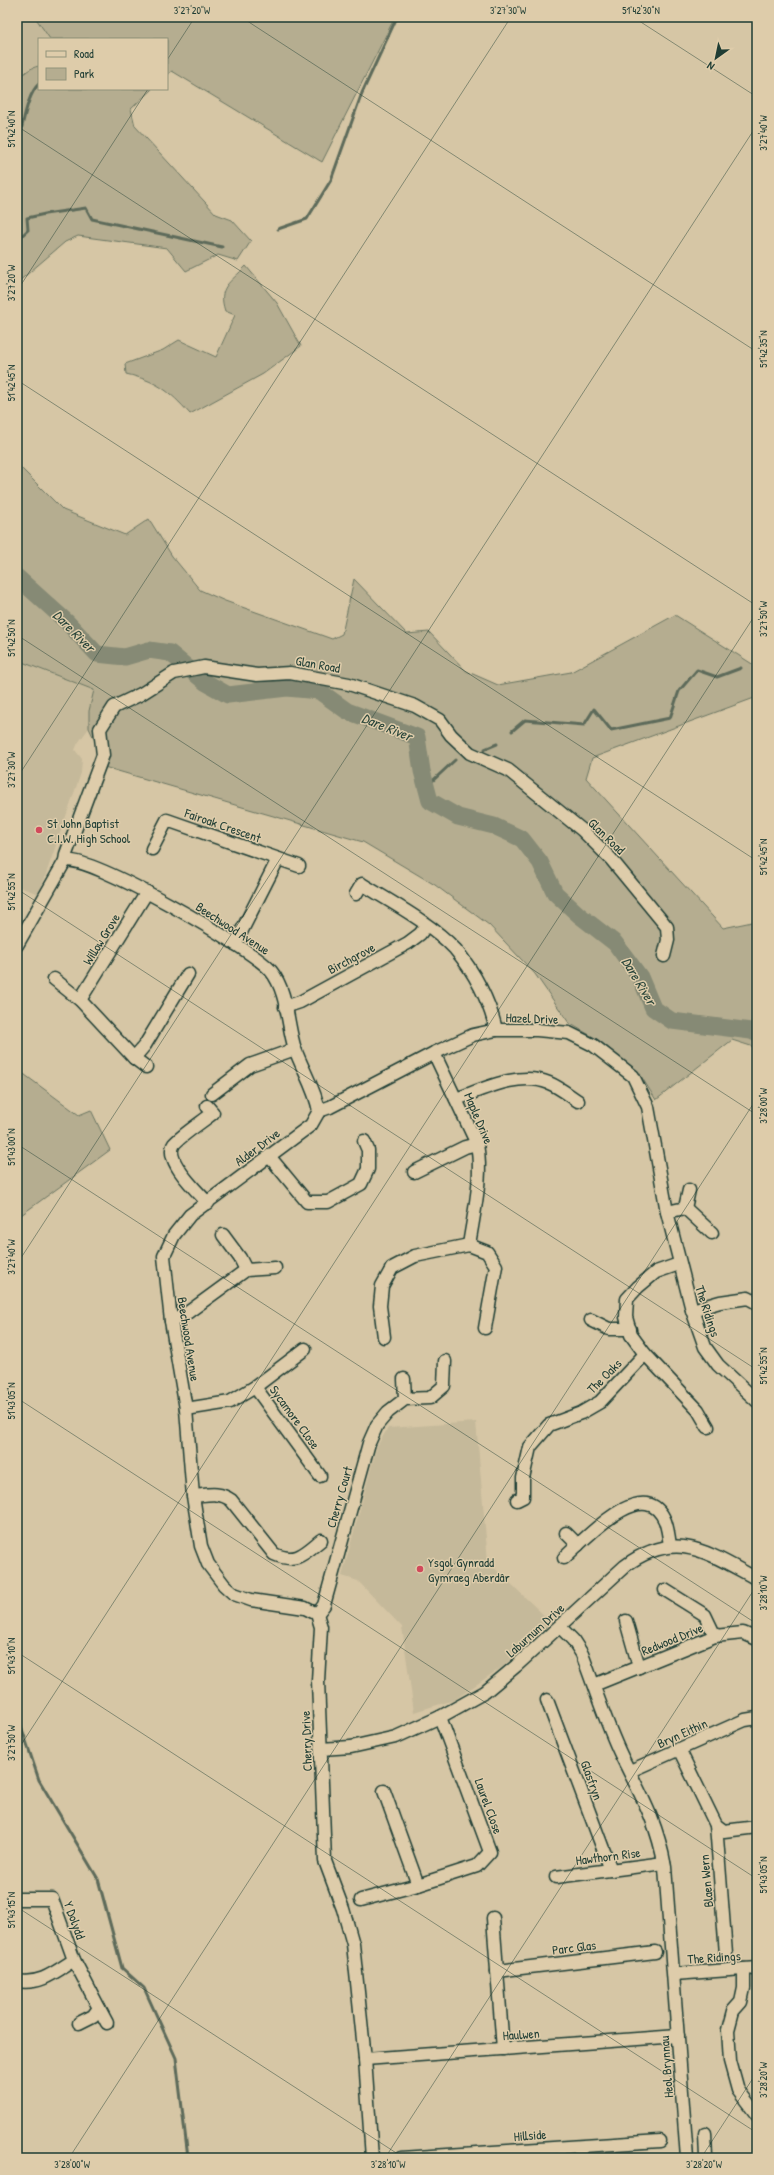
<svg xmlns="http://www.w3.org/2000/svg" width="774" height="2175" viewBox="0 0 774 2175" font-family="'Patrick Hand',sans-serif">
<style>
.built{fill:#c5b99a}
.green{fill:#b5ad90;stroke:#6a7562}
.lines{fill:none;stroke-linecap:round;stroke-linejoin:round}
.stream{stroke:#5d6b5a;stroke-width:3}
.river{stroke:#868a74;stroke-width:17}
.minor-casing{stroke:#1f3d34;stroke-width:15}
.minor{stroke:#deccaa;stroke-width:12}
.ticks{fill:none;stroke:#1f3d34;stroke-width:1;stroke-opacity:0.45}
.poi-dot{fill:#d1495b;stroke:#deccaa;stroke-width:1.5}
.labels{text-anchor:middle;stroke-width:3;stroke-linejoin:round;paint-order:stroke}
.street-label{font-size:13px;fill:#1f3d34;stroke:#deccaa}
.poi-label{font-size:13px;fill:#1f3d34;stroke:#deccaa;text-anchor:start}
.water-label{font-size:14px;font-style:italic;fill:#29453a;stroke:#deccaa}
.neatline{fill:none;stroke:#1f3d34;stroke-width:1.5}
.ticks-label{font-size:10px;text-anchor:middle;fill:#1f3d34}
</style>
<rect width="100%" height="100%" fill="#d6c6a5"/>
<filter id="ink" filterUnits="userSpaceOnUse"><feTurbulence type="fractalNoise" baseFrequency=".025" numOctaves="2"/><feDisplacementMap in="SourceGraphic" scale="8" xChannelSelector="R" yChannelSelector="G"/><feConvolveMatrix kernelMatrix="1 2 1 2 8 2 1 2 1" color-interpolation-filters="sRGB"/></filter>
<g filter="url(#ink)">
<!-- built -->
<g class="built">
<path d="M17,17H35L50,39H39V66L32,67L24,72L17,81Z"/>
<path d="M17,660L94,690L89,711V728L78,743L75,750L82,759L81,773L39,894L17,886Z"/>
<path d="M476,1422L488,1562L552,1623L502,1667L454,1700L414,1712L402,1627L358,1581L342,1576L377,1446L388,1428Z"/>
</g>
<!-- green -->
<g class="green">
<path d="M35,17H395L322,162L172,71L167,75V39H50Z"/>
<path d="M39,66V89H152L131,109L135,126L216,214L232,220L251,241L238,261L218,255L186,271L167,248L78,236L65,242L17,283V81C24,73 29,68 39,66Z"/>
<path d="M246,266L277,303L301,346L263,374L190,414C169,390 156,381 126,374L125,364L163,350L179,340L216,357L235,315L225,311C217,287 230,283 246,266Z"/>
<path d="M17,464L63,510L125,535L149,519L172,556L200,590L225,601L332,639L342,634L354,579L407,634L429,632L466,671L498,685L571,672L675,615L757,667V697L592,758L586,778L723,928L757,921V1048L732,1040L656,1100L639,1073L600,1041L569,1023L535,974L489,925L435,885L363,842L104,767L97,745L89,728V711L94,690L17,660Z"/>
<path d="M17,1069L79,1115L91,1110L110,1150L17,1218Z"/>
</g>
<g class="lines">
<!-- stream -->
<g class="stream">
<path d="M17,144C23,129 26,95 39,84"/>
<path d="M278,229L307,219L331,180L362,93L397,17"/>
<path d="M17,240L28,230L27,218L45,214L86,208L92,219L222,247"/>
<path d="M512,731L525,720L584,725L594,709L611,730L670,718L679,691L697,670L717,677L741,668"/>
<path d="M485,749L497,744"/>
<path d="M426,787L455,760"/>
<path d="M751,1031L753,1021L757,1014"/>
<path d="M17,1714L39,1780L98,1879L122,1968L144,1988L176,2058L188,2158"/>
</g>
<!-- river -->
<path class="river" d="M17,577L67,622L97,654L125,657L149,650L170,653L205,682L228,695L287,688L319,691L347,711L417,737L422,771L430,801L458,817L494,826L522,839L540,862L555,893L579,915L615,943L640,977L653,1008L672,1021L751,1031L757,1034"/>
<!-- minor casing -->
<g class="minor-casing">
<g id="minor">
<path d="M152,849L167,820L299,866"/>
<path d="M65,861C87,853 254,949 271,971C288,992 287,1025 295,1049C303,1071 315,1089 319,1111"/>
<path d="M356,894L362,884C391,902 432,924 455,949C474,971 490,1002 496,1030"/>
<path d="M235,944L278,859"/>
<path d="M17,945L65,861L66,854L103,755L100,729L114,707L141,694L174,673L204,667L257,675L290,673L349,684L415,706L440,720L451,735L470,753L508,770L582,830L611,859L667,927L668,940L664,956"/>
<path d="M54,979L80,1000L134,1058L146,1067"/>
<path d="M80,1000L147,892"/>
<path d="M285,1007L300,1002L408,943L420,934L426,926"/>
<path d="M434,1053L477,1144C483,1177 474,1212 469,1245"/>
<path d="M134,1058L145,1045L188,974"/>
<path d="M212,1094L250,1065L295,1049"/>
<path d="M456,1099C484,1089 519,1071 549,1083C559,1087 569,1095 578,1101"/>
<path d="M207,1106L213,1113C202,1122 183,1134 174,1144C163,1160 198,1192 208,1203"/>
<path d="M319,1111L311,1125L190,1215L174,1235L164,1256L171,1321L186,1409L193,1496L201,1546L208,1564L224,1585L234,1594L251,1600L305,1608L317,1614L321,1627L318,1681L325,1861L343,1909L353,1944L365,2059L372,2158"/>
<path d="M319,1111L330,1107L434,1053L473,1035L496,1030H537L569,1033L593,1045L633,1076L648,1107L667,1212L692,1310L705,1347L718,1365L757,1401"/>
<path d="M269,1156L307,1202H328L361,1184L368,1169V1150L364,1141"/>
<path d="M414,1172L465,1147L477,1144"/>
<path d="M685,1208L689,1190"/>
<path d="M667,1212L685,1208L712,1233"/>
<path d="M223,1235L240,1258L246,1270"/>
<path d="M679,1264L656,1272L638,1287L627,1299L626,1317L631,1335L645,1354L698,1410L708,1427"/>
<path d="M692,1310L720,1302L748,1298L757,1303"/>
<path d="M591,1320L609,1329H630"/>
<path d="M171,1321L183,1316L246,1270L275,1268"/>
<path d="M384,1337L380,1306L382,1286L392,1268L415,1256L469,1245L487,1252L496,1266L485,1328"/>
<path d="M404,1379L405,1399"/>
<path d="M255,1387L320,1476"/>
<path d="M186,1409L230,1402L255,1387L305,1349"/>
<path d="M193,1496C207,1495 219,1491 231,1500L274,1554C296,1564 304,1554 321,1540"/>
<path d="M517,1500L523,1497V1478L530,1447L549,1425L581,1413L600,1402L645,1354"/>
<path d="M566,1533L578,1545"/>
<path d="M564,1558C583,1541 645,1472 665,1521C668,1529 669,1538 670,1546"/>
<path d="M665,1590L705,1615L715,1636"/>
<path d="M317,1614L324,1605L369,1443L377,1425L388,1412L405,1399L430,1398L444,1386L445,1361"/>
<path d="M626,1621L639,1667"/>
<path d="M560,1627L573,1640L582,1654C595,1688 606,1724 622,1757C642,1797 657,1822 665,1867L687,2158"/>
<path d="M594,1685L715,1636L743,1633L757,1639"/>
<path d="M547,1700L611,1870"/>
<path d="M321,1749L351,1747L396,1737L440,1717L485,1692L516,1666L625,1566C677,1528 708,1553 757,1579"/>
<path d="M679,1749L716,1825L724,1831L757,1827"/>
<path d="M630,1771L745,1720L757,1718"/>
<path d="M384,1791L418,1885"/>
<path d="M716,1825L726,1954"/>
<path d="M556,1877L664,1863"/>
<path d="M17,1899H52L74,1960L99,2008L93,2016L79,2023"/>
<path d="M361,1900L418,1885L477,1866L490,1852L440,1717"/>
<path d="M493,1918L503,2049"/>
<path d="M744,1969V1988L741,2002L733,2011L728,2030L730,2061L738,2090L757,2115"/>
<path d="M497,1971L655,1952"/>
<path d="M674,1974L757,1968"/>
<path d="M17,1981C41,1985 55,1972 74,1960"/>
<path d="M99,2008L107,2023"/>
<path d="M365,2059L678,2036"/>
<path d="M705,2133L706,2158"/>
<path d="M402,2158L660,2141"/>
</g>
</g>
<!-- minor -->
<use href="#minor" class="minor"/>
</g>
</g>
<!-- ticks -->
<path class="ticks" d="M241,17L757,352M633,17L757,97M167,60L195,17M17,126L757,606M17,291L148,89M17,380L757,861M17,635L757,1115M17,778L511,17M17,889L757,1370M17,1144L757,1624M17,1264L757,125M17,1398L757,1879M17,1652L757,2133M17,1751L757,612M17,1907L404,2158M69,2158L757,1098M385,2158L757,1585M701,2158L757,2072"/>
<!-- markers -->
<g class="poi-dot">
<circle cx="39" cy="830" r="4"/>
<circle cx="420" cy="1569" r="4"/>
</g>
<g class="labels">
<!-- street labels -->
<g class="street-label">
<text transform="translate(318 664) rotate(10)" y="5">Glan Road</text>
<text transform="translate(223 825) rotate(19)" y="5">Fairoak Crescent</text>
<text transform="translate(607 836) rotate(44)" y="5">Glan Road</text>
<text transform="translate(233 928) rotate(33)" y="5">Beechwood Avenue</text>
<text transform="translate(101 939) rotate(-58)" y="5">Willow Grove</text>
<text transform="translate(351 958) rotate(-28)" y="5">Birchgrove</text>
<text transform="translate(532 1018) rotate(2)" y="5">Hazel Drive</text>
<text transform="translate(479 1118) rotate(67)" y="5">Maple Drive</text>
<text transform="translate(257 1147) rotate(-37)" y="5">Alder Drive</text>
<text transform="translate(708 1311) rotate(72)" y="5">The Ridings</text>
<text transform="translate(189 1339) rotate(81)" y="5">Beechwood Avenue</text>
<text transform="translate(604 1376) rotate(-45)" y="5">The Oaks</text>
<text transform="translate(295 1417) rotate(54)" y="5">Sycamore Close</text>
<text transform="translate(339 1497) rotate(-74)" y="5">Cherry Court</text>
<text transform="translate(535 1630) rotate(-42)" y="5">Laburnum Drive</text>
<text transform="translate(672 1639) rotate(-22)" y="5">Redwood Drive</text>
<text transform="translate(682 1733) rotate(-24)" y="5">Bryn Eithin</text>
<text transform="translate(306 1741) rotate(-92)" y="5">Cherry Drive</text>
<text transform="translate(592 1780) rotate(70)" y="5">Glasfryn</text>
<text transform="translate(489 1806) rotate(70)" y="5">Laurel Close</text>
<text transform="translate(608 1856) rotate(-7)" y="5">Hawthorn Rise</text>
<text transform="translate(706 1881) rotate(-95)" y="5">Blaen Wern</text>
<text transform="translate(75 1920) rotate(70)" y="5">Y Dolydd</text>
<text transform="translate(574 1947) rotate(-7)" y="5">Parc Glas</text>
<text transform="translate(714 1957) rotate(-4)" y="5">The Ridings</text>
<text transform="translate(521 2034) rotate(-4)" y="5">Haulwen</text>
<text transform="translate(666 2067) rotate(-94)" y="5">Heol Brynnau</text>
<text transform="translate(530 2135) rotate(-4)" y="5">Hillside</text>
</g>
<!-- poi labels -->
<g class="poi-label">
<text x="47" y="828">St John Baptist<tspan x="47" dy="15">C.I.W. High School</tspan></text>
<text x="428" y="1567">Ysgol Gynradd<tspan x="428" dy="15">Gymraeg Aberdâr</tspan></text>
</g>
<!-- water labels -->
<g class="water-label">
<text transform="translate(74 631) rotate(45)" y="5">Dare River</text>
<text transform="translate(387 727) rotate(22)" y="5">Dare River</text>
<text transform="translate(639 981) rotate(59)" y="5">Dare River</text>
</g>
</g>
<!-- margin -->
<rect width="774" height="2175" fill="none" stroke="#deccaa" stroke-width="44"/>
<!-- legend -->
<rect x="38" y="38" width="130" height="52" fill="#deccaa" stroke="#92937b"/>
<rect x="46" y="51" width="20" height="6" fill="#deccaa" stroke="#92937b"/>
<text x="74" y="58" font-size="12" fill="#1f3d34">Road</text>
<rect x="46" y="68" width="20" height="12" fill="#b5ad90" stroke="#92937b"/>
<text x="74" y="78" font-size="12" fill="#1f3d34">Park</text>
<!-- north arrow -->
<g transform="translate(716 58) rotate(213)" stroke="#deccaa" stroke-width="3" paint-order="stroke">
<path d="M0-3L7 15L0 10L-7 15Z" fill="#1f3d34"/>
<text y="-6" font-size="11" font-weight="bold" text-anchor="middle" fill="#1f3d34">N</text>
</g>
<rect x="22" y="22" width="730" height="2131" class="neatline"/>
<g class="ticks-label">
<text x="192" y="14">3°27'20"W</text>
<text x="508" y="14">3°27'30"W</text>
<text x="641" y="14">51°42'30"N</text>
<text transform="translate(11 129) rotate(-90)" y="4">51°42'40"N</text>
<text transform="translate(763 133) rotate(-90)" y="4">3°27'40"W</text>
<text transform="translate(11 283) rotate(-90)" y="4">3°27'20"W</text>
<text transform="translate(763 349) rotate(-90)" y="4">51°42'35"N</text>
<text transform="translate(11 383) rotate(-90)" y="4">51°42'45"N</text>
<text transform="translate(763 619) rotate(-90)" y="4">3°27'50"W</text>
<text transform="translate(11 638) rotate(-90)" y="4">51°42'50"N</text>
<text transform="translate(11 770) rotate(-90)" y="4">3°27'30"W</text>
<text transform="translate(763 857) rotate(-90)" y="4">51°42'45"N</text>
<text transform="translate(11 892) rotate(-90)" y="4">51°42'55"N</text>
<text transform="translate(763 1106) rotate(-90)" y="4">3°28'00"W</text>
<text transform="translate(11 1147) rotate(-90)" y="4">51°43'00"N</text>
<text transform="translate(11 1257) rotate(-90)" y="4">3°27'40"W</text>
<text transform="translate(763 1366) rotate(-90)" y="4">51°42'55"N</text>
<text transform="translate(11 1401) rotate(-90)" y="4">51°43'05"N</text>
<text transform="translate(763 1593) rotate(-90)" y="4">3°28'10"W</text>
<text transform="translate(11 1656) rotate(-90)" y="4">51°43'10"N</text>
<text transform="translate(11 1743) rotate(-90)" y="4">3°27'50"W</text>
<text transform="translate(763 1875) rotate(-90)" y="4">51°43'05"N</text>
<text transform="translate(11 1910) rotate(-90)" y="4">51°43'15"N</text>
<text transform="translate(763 2080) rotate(-90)" y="4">3°28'20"W</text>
<text x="72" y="2168">3°28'00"W</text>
<text x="388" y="2168">3°28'10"W</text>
<text x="704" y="2168">3°28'20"W</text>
</g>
</svg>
